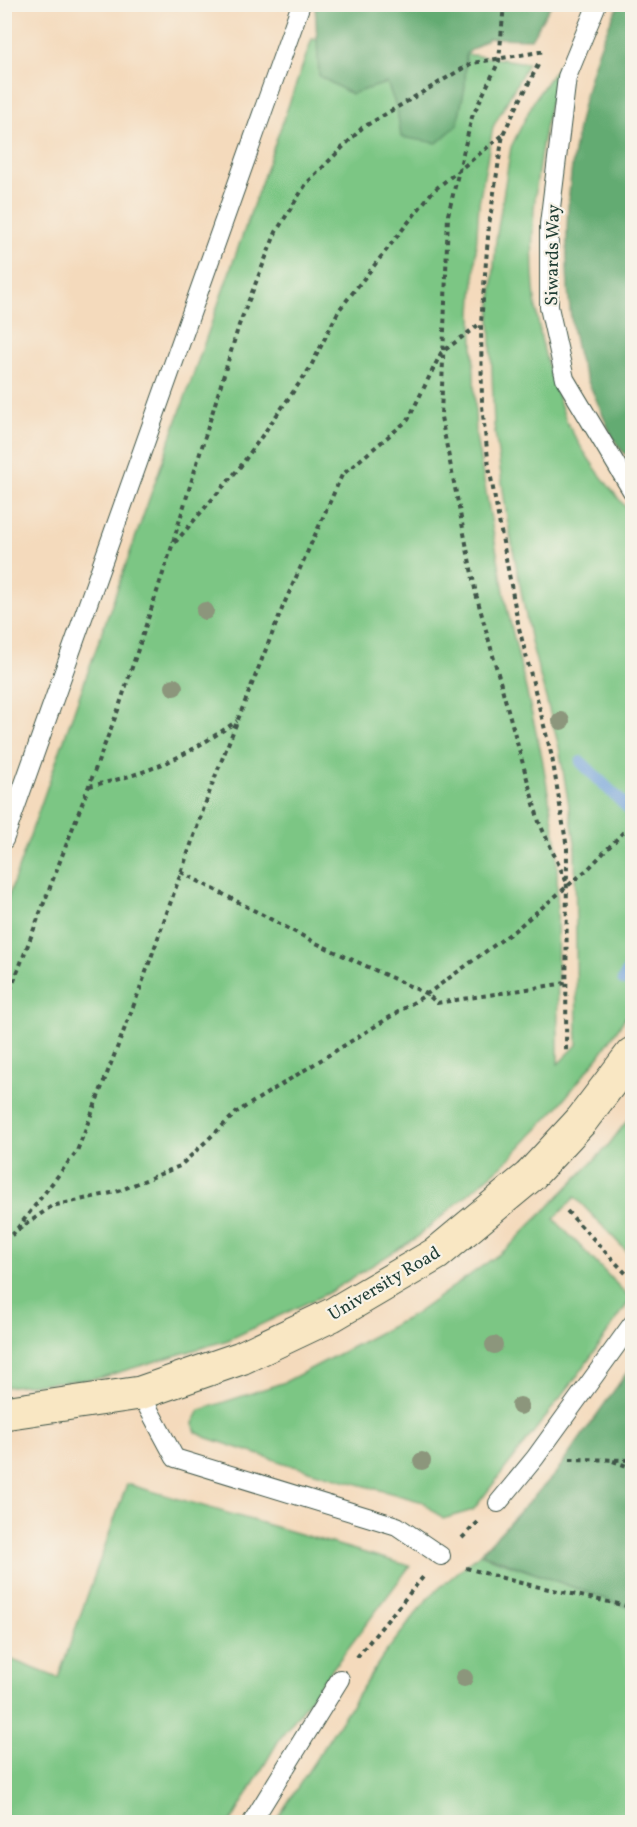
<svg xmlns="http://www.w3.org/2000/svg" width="637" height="1827" viewBox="0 0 637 1827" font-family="Vollkorn,serif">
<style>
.green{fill:#7bc684;stroke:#4d825c;stroke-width:1.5}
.forest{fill:#64ab72;stroke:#427453;stroke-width:1.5}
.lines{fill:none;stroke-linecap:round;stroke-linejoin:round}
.stream{stroke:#6fa1da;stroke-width:12}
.lane-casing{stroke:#3f5548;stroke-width:20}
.secondary-casing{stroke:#3f5548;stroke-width:35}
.path{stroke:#3f5548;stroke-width:4;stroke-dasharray:4.5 4.5;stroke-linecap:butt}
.lane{stroke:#fff;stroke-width:18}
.secondary{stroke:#f9e7c3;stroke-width:33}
.secondary-bridge-casing{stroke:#3f5548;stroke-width:35;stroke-linecap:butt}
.secondary-bridge{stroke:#f9e7c3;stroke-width:33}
.tree{fill:#8c967c}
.labels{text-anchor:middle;stroke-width:4.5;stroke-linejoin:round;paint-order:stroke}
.street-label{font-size:18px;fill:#1f3d34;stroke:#f7f3e8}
</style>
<rect width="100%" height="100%" fill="#f7f3e8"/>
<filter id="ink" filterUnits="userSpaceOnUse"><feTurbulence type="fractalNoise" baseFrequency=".0167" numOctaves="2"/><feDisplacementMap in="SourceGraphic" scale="12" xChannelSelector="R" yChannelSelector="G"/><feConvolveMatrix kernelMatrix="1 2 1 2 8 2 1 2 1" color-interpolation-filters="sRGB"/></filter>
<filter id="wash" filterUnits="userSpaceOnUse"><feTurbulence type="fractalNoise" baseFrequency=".008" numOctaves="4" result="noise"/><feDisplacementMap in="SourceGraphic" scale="24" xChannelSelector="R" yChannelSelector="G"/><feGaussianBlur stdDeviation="1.35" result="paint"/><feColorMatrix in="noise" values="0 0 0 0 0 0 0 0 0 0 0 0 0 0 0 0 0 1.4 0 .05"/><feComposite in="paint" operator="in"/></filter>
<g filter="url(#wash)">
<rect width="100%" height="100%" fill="#f4dabc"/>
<!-- green -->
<g class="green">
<path d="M312,39L466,54L528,63L493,127L479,203L472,313L476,437L507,608L542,757L557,846L558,1064L577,1045L575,842L559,747L531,642L507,518L494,425L490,319L496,240L511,147L535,99L559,64C533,171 517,281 555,388C559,399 562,411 567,422C584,456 608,486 632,515V1008L599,1056L557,1108L505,1163L416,1238L328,1293L228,1340L99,1378L5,1387V906Z"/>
<path d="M632,1114V1257L575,1197L554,1219L631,1299L578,1375L473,1510L443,1519L423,1502L290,1465L205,1437L196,1432L193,1423L200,1410L285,1382L415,1314L509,1247L607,1147Z"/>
<path d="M127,1484L410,1566L279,1740L231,1822H5V1657L58,1678Z"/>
<path d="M479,1554L632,1608V1822H275L383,1656L429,1597Z"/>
</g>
<!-- forest -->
<g class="forest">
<path d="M315,4H551V5L531,39L489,38L466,54L465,87L457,125L437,143L401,137L397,109L387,83L351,94L319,76Z"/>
<path d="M619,5H632V459C616,452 606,422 599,406C592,389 581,370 577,351C554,253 570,93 619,5Z"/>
<path d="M632,1365V1609L481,1553L555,1474Z"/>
</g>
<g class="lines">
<!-- stream -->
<g class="stream">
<path d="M581,762L632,812"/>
<path d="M623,980L632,963"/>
</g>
</g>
</g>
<g filter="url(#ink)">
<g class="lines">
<!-- lane casing -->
<g class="lane-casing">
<g id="lane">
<path d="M597,4L567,77L549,224V307L565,379L632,491"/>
<path d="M4,840L301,4"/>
<path d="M140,1393L175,1458L397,1526L441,1556"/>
<path d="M498,1503L535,1458L632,1324"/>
<path d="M252,1822L340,1679"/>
</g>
</g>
<!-- secondary casing -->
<g class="secondary-casing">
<g id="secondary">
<path d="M581,1121L632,1054"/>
<path d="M4,1413L140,1393L241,1358L332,1315L436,1254L530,1176"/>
</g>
</g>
<!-- path -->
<g class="path">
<path d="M504,4L499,61L472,117L448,215L441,417L476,594L539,822L567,883"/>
<path d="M538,65L503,134L489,225L481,323L482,406L489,467L519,628L552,757L567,848L566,1054"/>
<path d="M173,542L239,325L276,232L306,184L362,128L472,63L545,51"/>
<path d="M89,786C153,773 184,757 237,721"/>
<path d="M181,872L316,943L427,994L437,1003L566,983"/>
<path d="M4,1007L118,710L172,546L240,467L310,368L339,310L433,191L503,135"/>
<path d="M567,1211L632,1280"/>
<path d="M18,1230L52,1206L116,1192L180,1166L237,1112L427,994L514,931L589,868L632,823"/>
<path d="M4,1240L13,1234L77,1151L140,989L213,782L284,604L342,475L408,420L441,353L481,323"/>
<path d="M570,1459L632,1460"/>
<path d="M613,1461L632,1468"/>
<path d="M462,1538L478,1522"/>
<path d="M466,1568L521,1583L632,1607"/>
<path d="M357,1657L423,1577"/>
</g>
<!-- lane -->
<use href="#lane" class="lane"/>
<!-- secondary -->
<use href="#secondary" class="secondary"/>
<!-- secondary-bridge casing -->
<g class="secondary-bridge-casing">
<path id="secondary-bridge" d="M530,1176L581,1121"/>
</g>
<!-- secondary-bridge -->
<use href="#secondary-bridge" class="secondary-bridge"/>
</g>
<!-- trees -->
<g class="tree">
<circle cx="205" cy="611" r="9"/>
<circle cx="174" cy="687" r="9"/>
<circle cx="561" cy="721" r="9"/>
<circle cx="494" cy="1345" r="9"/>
<circle cx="520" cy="1406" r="9"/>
<circle cx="422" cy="1461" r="9"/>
<circle cx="464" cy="1678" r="9"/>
</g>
</g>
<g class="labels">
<!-- street labels -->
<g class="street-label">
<text transform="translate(552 255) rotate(-89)" y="6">Siwards Way</text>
<text transform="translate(384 1283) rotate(-31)" y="6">University Road</text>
</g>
</g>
<!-- margin -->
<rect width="637" height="1827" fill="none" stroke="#f7f3e8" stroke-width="24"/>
</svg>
